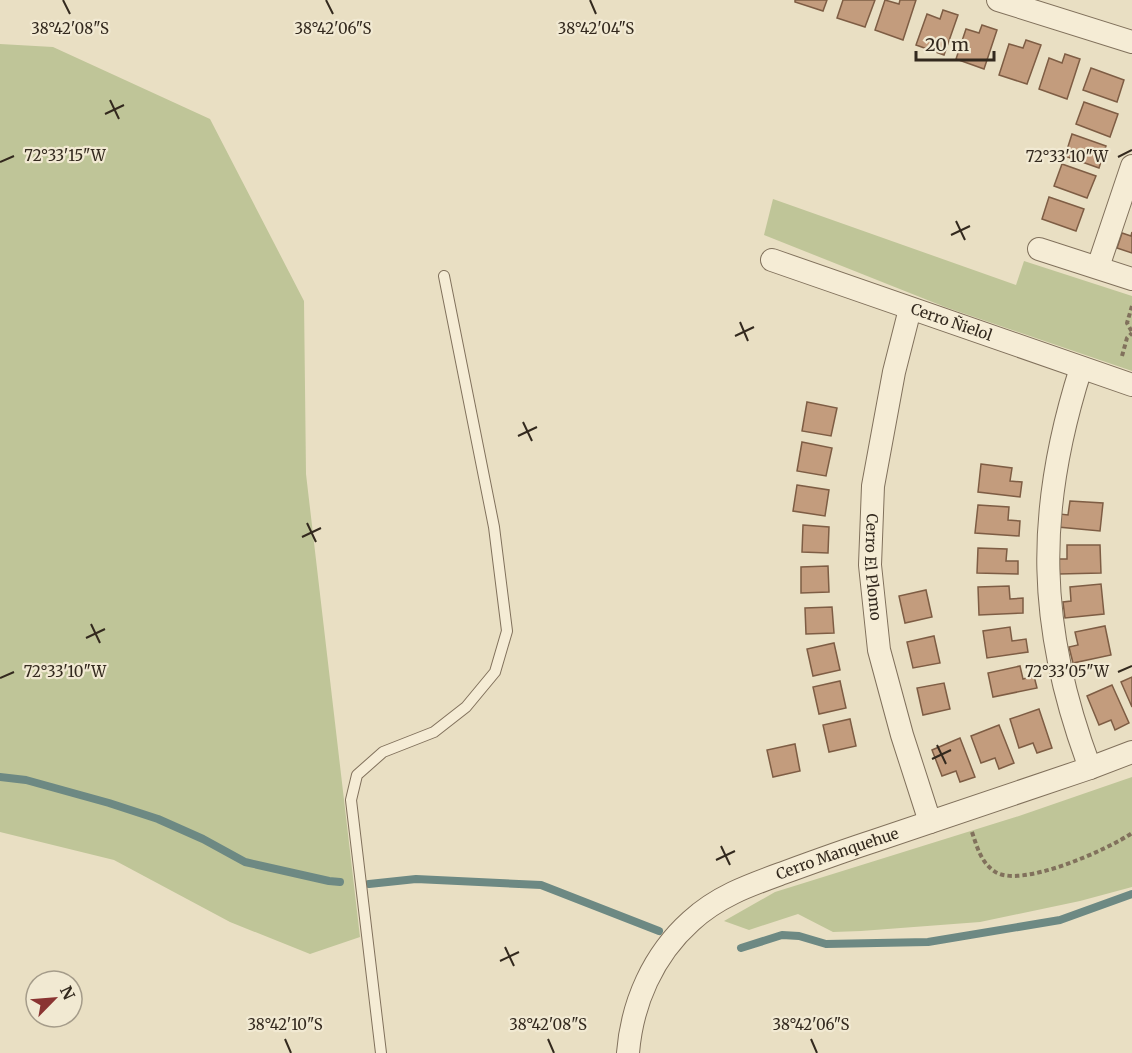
<svg xmlns="http://www.w3.org/2000/svg" width="1132" height="1053" viewBox="0 0 1132 1053" font-family="Merriweather,serif">
<style>
.green{fill:#bfc598}
.lines{fill:none;stroke-linecap:round;stroke-linejoin:round}
.stream{stroke:#6d8983;stroke-width:8}
.building{fill:#c39c7d;stroke:#7e5d44;stroke-width:1.5}
.lane-casing{stroke:#81715c;stroke-width:12}
.street-casing{stroke:#81715c;stroke-width:24}
.path{stroke:#81715c;stroke-width:4;stroke-dasharray:4.5 3;stroke-linecap:butt}
.lane{stroke:#f5ecd5;stroke-width:10}
.street{stroke:#f5ecd5;stroke-width:22}
.ticks{fill:none;stroke:#33291e;stroke-width:2}
.labels{text-anchor:middle;stroke-width:4.5;stroke-linejoin:round;paint-order:stroke}
.street-label{font-size:15px;fill:#33291e;stroke:#f1e9d2}
.ticks-label{font-size:15px;text-anchor:middle;fill:#33291e;stroke:#f1e9d2;stroke-width:4.5;stroke-linejoin:round;paint-order:stroke}
</style>
<rect width="100%" height="100%" fill="#e9dfc3"/>
<!-- green -->
<g class="green">
<path d="M0,44L53,47L210,119L304,301L306,474L360,937L310,954L230,922L114,860L0,832Z"/>
<path d="M773,199L1016,285L1024,261L1132,296V371L945,307L764,235Z"/>
<path d="M1132,777V887L1080,901L980,922L861,931L833,932L798,914L749,930L724,921L775,892L1019,816Z"/>
</g>
<g class="lines">
<!-- stream -->
<g class="stream">
<path d="M0,777L26,780L109,803L158,819L203,839L245,862L329,881L340,882"/>
<path d="M369,884L416,879L541,885L659,931"/>
<path d="M741,948L782,935L799,936L826,944L928,942L1060,920L1132,894"/>
</g>
</g>
<!-- building -->
<g class="building">
<path d="M795,0H827L823,11L795,2Z"/>
<path d="M843,0H875L865,27L837,18Z"/>
<path d="M885,0L899,4L900,0H916L903,40L875,30Z"/>
<path d="M943,10L958,15L944,55L916,45L927,14L940,19Z"/>
<path d="M982,25L997,30L984,69L956,59L966,29L979,33Z"/>
<path d="M1026,40L1041,45L1027,84L999,75L1009,44L1023,48Z"/>
<path d="M1065,54L1080,59L1067,99L1039,89L1049,58L1062,63Z"/>
<path d="M1091,68L1124,80L1117,102L1083,90Z"/>
<path d="M1084,102L1118,114L1110,137L1076,124Z"/>
<path d="M1072,134L1106,146L1099,168L1065,156Z"/>
<path d="M1062,164L1096,176L1087,198L1054,186Z"/>
<path d="M1049,197L1084,209L1076,231L1042,219Z"/>
<path d="M1132,232V253L1117,248L1122,233L1131,236Z"/>
<path d="M807,402L837,408L831,436L802,431Z"/>
<path d="M802,442L832,448L826,476L797,471Z"/>
<path d="M981,464L1012,468L1010,481L1022,482L1020,497L978,492Z"/>
<path d="M797,485L829,490L825,516L793,511Z"/>
<path d="M1070,501L1103,503L1100,531L1058,527L1060,514L1068,515Z"/>
<path d="M978,505L1009,507L1008,520L1020,521L1019,536L975,533Z"/>
<path d="M803,525L829,527L828,553L802,552Z"/>
<path d="M1067,545H1100L1101,573L1059,574L1058,559H1067Z"/>
<path d="M978,548L1007,549L1006,561H1018V574L977,573Z"/>
<path d="M828,566L829,592L801,593V567Z"/>
<path d="M1101,584L1104,614L1065,618L1063,602L1071,601L1070,587Z"/>
<path d="M1009,586L1010,599L1023,598V613L979,615L978,587Z"/>
<path d="M926,590L932,617L905,623L899,596Z"/>
<path d="M832,607L834,633L806,634L805,608Z"/>
<path d="M1105,626L1111,655L1073,663L1069,647L1078,645L1075,632Z"/>
<path d="M1010,627L1012,641L1026,639L1028,652L987,658L983,631Z"/>
<path d="M934,636L940,663L913,668L907,642Z"/>
<path d="M834,643L840,670L813,676L807,649Z"/>
<path d="M1020,666L1023,679L1034,676L1037,688L993,697L988,673Z"/>
<path d="M1132,677V707L1121,682Z"/>
<path d="M840,681L846,708L819,714L813,687Z"/>
<path d="M944,683L950,709L923,715L917,688Z"/>
<path d="M1112,685L1129,723L1115,730L1111,720L1099,725L1087,696Z"/>
<path d="M1039,709L1052,748L1037,753L1033,743L1019,748L1010,719Z"/>
<path d="M850,719L856,746L829,752L823,725Z"/>
<path d="M999,725L1014,763L999,769L995,758L981,763L971,736Z"/>
<path d="M960,738L975,777L960,782L956,771L942,776L932,750Z"/>
<path d="M795,744L800,771L773,777L767,750Z"/>
</g>
<g class="lines">
<!-- lane casing -->
<g class="lane-casing">
<path id="lane" d="M381,1053L351,800L357,775L383,752L434,732L466,707L495,672L507,631L494,527L444,276"/>
</g>
<!-- street casing -->
<g class="street-casing">
<g id="street">
<path d="M998,0L1132,42"/>
<path d="M1039,249L1132,279"/>
<path id="s1" d="M772,260L1132,385"/>
<path d="M1098,267L1132,166"/>
<path id="s2" d="M910,309L894,372L873,486L870,565L879,650L902,735L930,822"/>
<path d="M1081,368C1035,512 1037,627 1090,768"/>
<path id="s3" d="M628,1053C632,1003 653,955 691,921C718,896 750,885 783,873C813,862 843,851 874,841C946,817 1018,793 1090,768L1132,752"/>
</g>
</g>
<!-- path -->
<g class="path">
<path d="M1132,306L1127,323L1132,332"/>
<path d="M1122,356L1127,338L1132,333"/>
<path d="M972,832C977,847 981,862 994,871C1019,890 1109,849 1132,833"/>
</g>
<!-- lane -->
<use href="#lane" class="lane"/>
<!-- street -->
<use href="#street" class="street"/>
</g>
<!-- ticks -->
<path class="ticks" d="M63,0L70,14M326,0L333,14M590,0L596,14M110,100L119,119M105,114L124,105M1118,157L1132,150M0,162L14,156M956,221L965,240M951,235L970,226M740,322L748,341M735,336L754,327M523,422L532,441M518,436L537,427M307,523L316,542M302,537L321,528M91,624L100,643M86,638L105,629M1118,672L1132,666M0,678L14,672M937,745L946,764M932,759L951,750M721,846L730,865M716,860L735,851M505,947L514,966M500,961L519,952M285,1039L291,1053M548,1039L554,1053M811,1039L817,1053"/>
<g class="labels">
<!-- street labels -->
<g class="street-label">
<text dy="5" stroke="none"><textPath href="#s1" startOffset="190">Cerro Ñielol</textPath></text>
<text dy="5" stroke="none"><textPath href="#s2" startOffset="262">Cerro El Plomo</textPath></text>
<text dy="5" stroke="none"><textPath href="#s3" startOffset="312">Cerro Manquehue</textPath></text>
</g>
</g>
<g class="ticks-label">
<text x="70" y="34">38°42'08"S</text>
<text x="333" y="34">38°42'06"S</text>
<text x="596" y="34">38°42'04"S</text>
<text x="65" y="161">72°33'15"W</text>
<text x="1067" y="162">72°33'10"W</text>
<text x="65" y="677">72°33'10"W</text>
<text x="1067" y="677">72°33'05"W</text>
<text x="285" y="1030">38°42'10"S</text>
<text x="548" y="1030">38°42'08"S</text>
<text x="811" y="1030">38°42'06"S</text>
</g>
<!-- north arrow -->
<g transform="translate(54 999) rotate(65)"><circle r="28" fill="#f1e9d2" stroke="#a59c8a" stroke-width="1.5"/>
<path d="M0-4.5L10 22L0 15L-10 22Z" fill="#8a3432"/>
<text y="-9" font-size="16" font-weight="bold" text-anchor="middle" fill="#33291e">N</text>
</g>
<!-- scale -->
<path d="M916 51v9h78v-9" fill="none" stroke="#33291e" stroke-width="3"/>
<text x="925" y="51" font-size="18" fill="#33291e" stroke="#f1e9d2" stroke-width="4.5" paint-order="stroke">20 m</text>
</svg>
